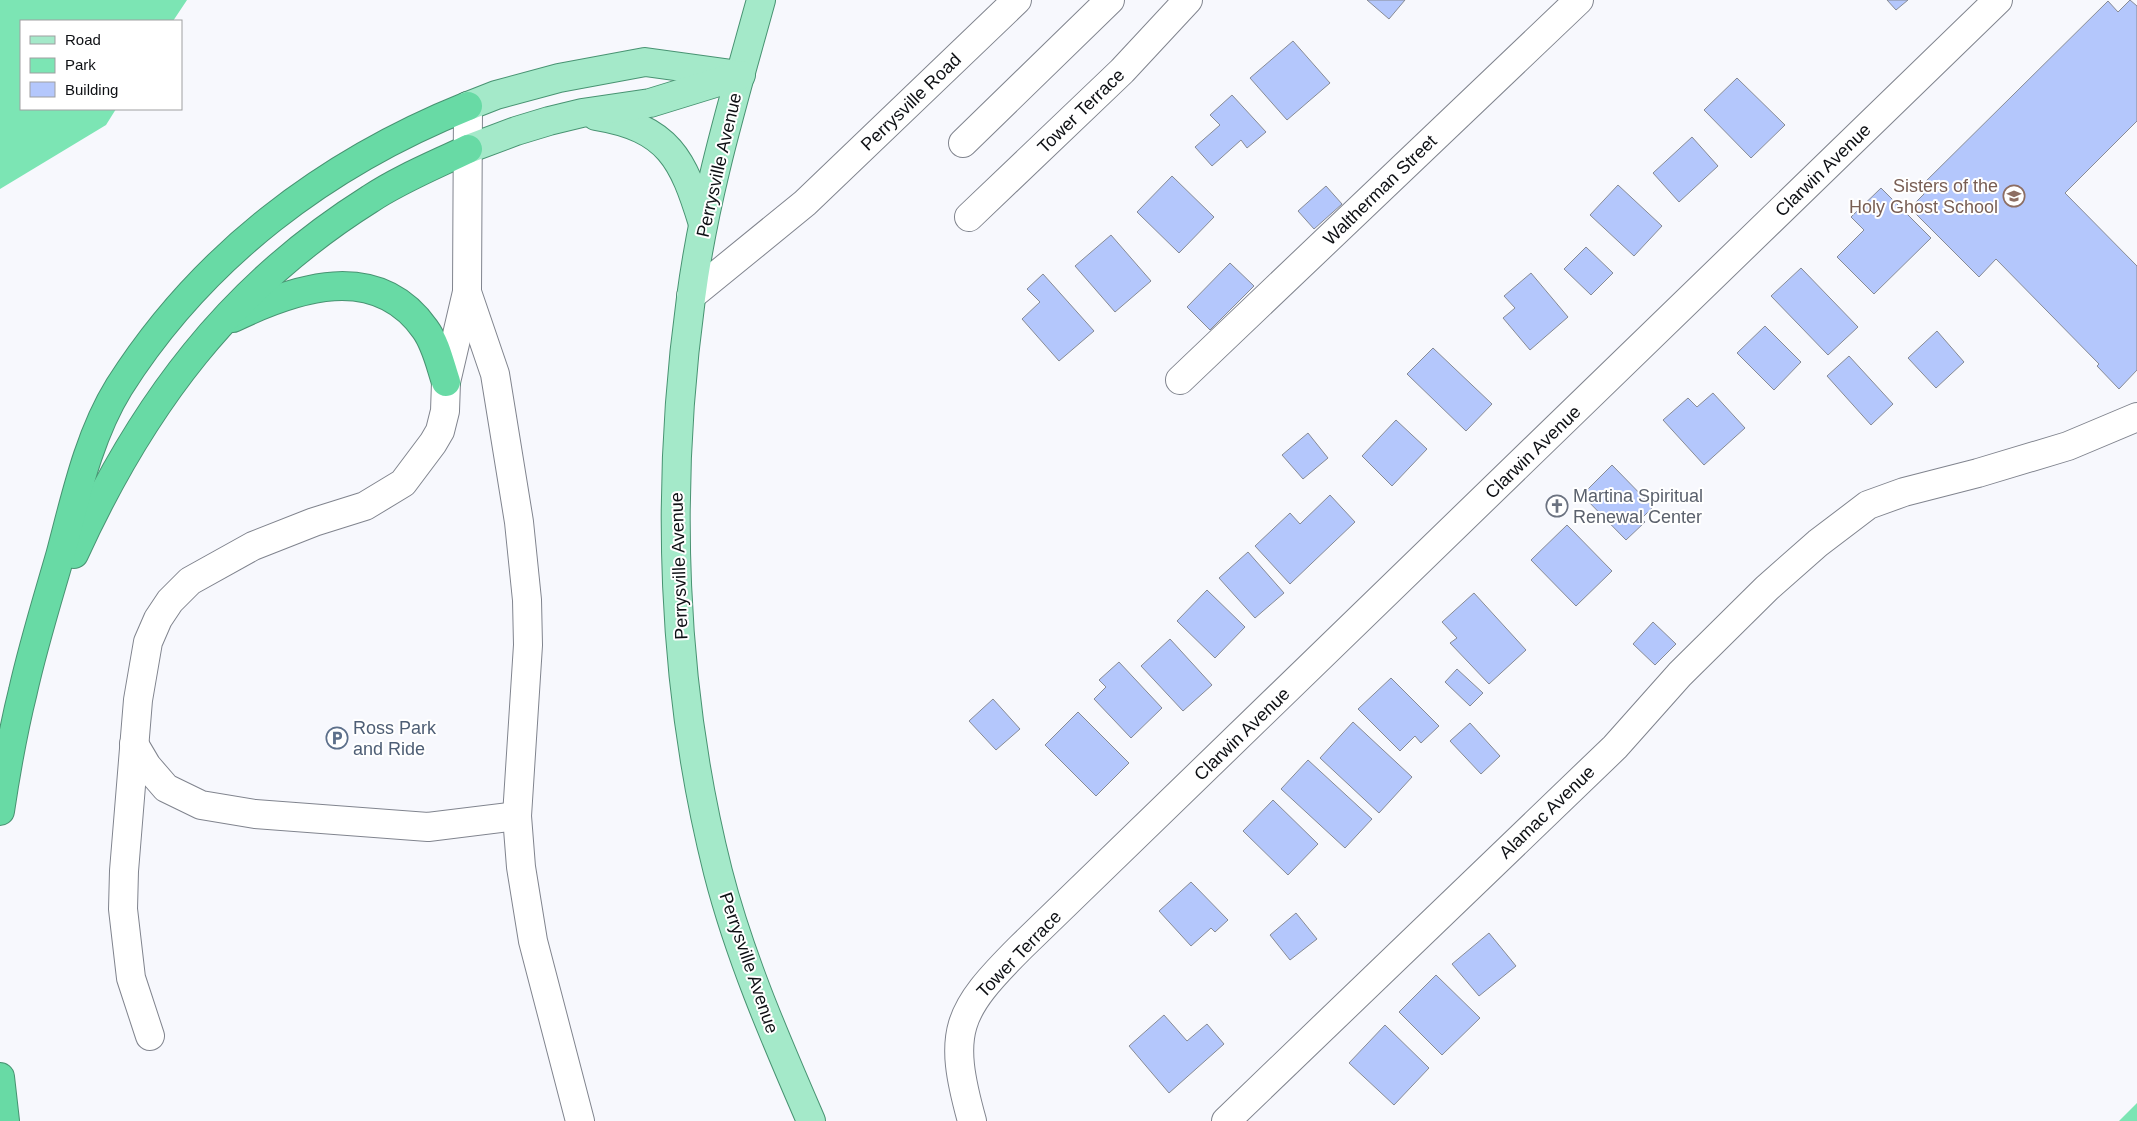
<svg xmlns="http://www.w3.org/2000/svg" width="2137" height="1121" viewBox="0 0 2137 1121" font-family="Helvetica,sans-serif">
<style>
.green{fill:#7ce5b4}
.building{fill:#b4c7fc;stroke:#878b95}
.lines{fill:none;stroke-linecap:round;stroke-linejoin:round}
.minor-casing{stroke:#80848e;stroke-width:30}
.major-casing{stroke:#489372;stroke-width:30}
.highway-casing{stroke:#489372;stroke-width:30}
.minor{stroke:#fff;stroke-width:28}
.major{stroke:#a4e9c9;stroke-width:28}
.highway{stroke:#68daa5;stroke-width:28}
.labels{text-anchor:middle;stroke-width:4;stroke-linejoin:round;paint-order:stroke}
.street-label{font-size:18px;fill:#0e1014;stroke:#fff}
.education-label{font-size:18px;fill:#785e54;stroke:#fff;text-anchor:end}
.worship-label{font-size:18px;fill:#5b616d;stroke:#fff;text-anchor:start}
.service-label{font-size:18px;fill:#4e5e75;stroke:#fff;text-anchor:start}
</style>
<rect width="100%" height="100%" fill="#f7f8fd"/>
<!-- green -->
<g class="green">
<path d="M0,0H187L173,21H21V109H116L106,125L0,189Z"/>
<path d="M2137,1103V1121H2119Z"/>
</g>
<!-- building -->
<g class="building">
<path d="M1367,0H1405L1389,19Z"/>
<path d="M1887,0H1908L1896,10Z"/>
<path d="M2130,0L2137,6V121L2065,193L2137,266V370L2119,389L2097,366L2099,364L1996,259L1979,277L1910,208L1924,194L1919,188L2108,1L2118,12Z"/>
<path d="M1293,41L1330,83L1287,120L1250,78Z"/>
<path d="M1737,78L1785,125L1751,158L1704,110Z"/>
<path d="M1232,95L1266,132L1247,148L1241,140L1212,166L1195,147L1220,125L1210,115Z"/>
<path d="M1692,137L1718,166L1679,202L1653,173Z"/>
<path d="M1172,176L1214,217L1179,253L1137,212Z"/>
<path d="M1618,185L1662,226L1634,256L1590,215Z"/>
<path d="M1326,186L1342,204L1314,229L1298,211Z"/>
<path d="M1881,188L1931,238L1874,294L1837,257L1864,230L1851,217Z"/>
<path d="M1111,235L1151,281L1115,312L1075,266Z"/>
<path d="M1586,247L1613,273L1591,295L1564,269Z"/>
<path d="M1230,263L1254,286L1210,330L1187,307Z"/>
<path d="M1801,268L1858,327L1828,355L1771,296Z"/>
<path d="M1531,273L1568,317L1530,350L1503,318L1515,308L1504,296Z"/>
<path d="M1043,274L1094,331L1059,361L1022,319L1040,302L1027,289Z"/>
<path d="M1765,326L1801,362L1774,390L1737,353Z"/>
<path d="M1937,331L1964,362L1936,388L1908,358Z"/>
<path d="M1433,348L1492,404L1466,431L1407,374Z"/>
<path d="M1849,356L1893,404L1871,425L1827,376Z"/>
<path d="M1713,393L1745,428L1704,465L1663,420L1688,398L1697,407Z"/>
<path d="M1396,420L1427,449L1392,486L1362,456Z"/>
<path d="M1308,433L1328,458L1303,479L1282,455Z"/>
<path d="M1612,465L1653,507L1641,519L1645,522L1626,540L1582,495Z"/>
<path d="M1330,495L1355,522L1290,584L1255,546L1290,513L1300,524Z"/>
<path d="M1567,525L1612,571L1576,606L1531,560Z"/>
<path d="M1248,552L1284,593L1255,618L1219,578Z"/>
<path d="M1207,590L1245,627L1215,658L1177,621Z"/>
<path d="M1474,593L1526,650L1489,684L1450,643L1457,638L1442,622Z"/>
<path d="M1653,622L1676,644L1655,665L1633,644Z"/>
<path d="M1170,639L1212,685L1183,711L1141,666Z"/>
<path d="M1119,662L1162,708L1131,738L1094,699L1106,687L1099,680Z"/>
<path d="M1457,669L1483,693L1470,706L1445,682Z"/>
<path d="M1391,678L1439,726L1421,743L1415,736L1400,751L1358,709Z"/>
<path d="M993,699L1020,729L996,750L969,721Z"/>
<path d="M1078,712L1129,763L1096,796L1045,745Z"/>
<path d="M1353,722L1412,777L1379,813L1320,758Z"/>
<path d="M1470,723L1500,756L1481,774L1450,741Z"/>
<path d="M1308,760L1372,819L1345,848L1281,789Z"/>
<path d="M1273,800L1318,844L1288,875L1243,831Z"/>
<path d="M1191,882L1228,920L1215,932L1211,928L1191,946L1159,911Z"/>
<path d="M1296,913L1317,939L1290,960L1270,935Z"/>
<path d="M1489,933L1516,966L1479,996L1452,964Z"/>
<path d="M1436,975L1480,1018L1442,1055L1399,1012Z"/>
<path d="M1164,1015L1187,1041L1207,1024L1224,1044L1169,1093L1129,1046Z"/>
<path d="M1385,1025L1429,1068L1394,1105L1349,1063Z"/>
</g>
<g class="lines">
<!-- minor casing -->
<g class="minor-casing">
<g id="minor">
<path d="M963,143L1110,0"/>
<path d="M969,217L1122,71L1188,0"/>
<path d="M467,292L495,374L519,522L527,600L528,645L517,816L521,867L533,941L580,1121"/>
<path d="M691,296L805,203L1017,0"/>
<path d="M1180,380L1579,0"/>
<path d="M134,744L147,766L166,788L201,805L255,814L428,827L517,816"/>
<path d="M150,1036L131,978L123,909L124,871L138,700L148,642L158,619L170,601L190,581L253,546L314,522L365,506L403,483L433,443L440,431L445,411L446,382L467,292L468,106"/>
<path d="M972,1121C947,1031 956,1012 1021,947L1998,0"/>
<path d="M1226,1121L1615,747L1680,674L1767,588L1818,543L1868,505L1904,492L1978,473L2068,446L2137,417"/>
</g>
</g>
<!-- major casing -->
<g class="major-casing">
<g id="major">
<path d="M761,0C734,98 704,197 691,298C665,488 671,686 718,872C740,958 776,1040 811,1121"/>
<path d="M468,106L496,95L559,78L645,62L732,74"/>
<path d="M596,116C669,128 683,159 703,224"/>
<path d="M468,149L516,131L549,121L582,113L650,103L741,75"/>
</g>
</g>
<!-- highway casing -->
<g class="highway-casing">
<g id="highway">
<path d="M233,318C295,288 376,260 425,329C436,344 440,364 446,382"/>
<path d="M74,554C142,405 230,287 370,199C400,179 435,165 468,149"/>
<path d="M0,811C6,771 13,731 23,691C33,646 47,601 60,556C75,500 88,437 119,387C202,256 326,163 468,106"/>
<path d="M0,1077L5,1121"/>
</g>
</g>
<!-- minor -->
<use href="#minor" class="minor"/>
<!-- major -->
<use href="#major" class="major"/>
<!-- highway -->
<use href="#highway" class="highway"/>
</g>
<!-- icons -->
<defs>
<g id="school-ring" transform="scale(1.125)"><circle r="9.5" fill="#fff" stroke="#8d6e63" stroke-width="1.5"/><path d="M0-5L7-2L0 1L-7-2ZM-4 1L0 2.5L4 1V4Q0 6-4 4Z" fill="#8d6e63"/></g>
<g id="church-ring" transform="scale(1.125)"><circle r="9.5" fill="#fff" stroke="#6b7280" stroke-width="1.5"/><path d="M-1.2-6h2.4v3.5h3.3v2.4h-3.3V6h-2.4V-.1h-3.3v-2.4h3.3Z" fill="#6b7280"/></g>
<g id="parking-ring" transform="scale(1.125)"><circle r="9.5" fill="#fff" stroke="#5c6f8a" stroke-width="1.5"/><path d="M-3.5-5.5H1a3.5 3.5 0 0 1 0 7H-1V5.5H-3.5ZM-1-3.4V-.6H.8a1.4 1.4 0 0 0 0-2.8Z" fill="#5c6f8a"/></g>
</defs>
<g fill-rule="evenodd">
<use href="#school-ring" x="2014" y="196"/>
<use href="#church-ring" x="1557" y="506"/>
<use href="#parking-ring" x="337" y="738"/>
</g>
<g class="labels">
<!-- street labels -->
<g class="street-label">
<text transform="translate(911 102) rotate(-44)" y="6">Perrysville Road</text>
<text transform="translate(1081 111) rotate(-44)" y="6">Tower Terrace</text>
<text transform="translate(719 165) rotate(-77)" y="6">Perrysville Avenue</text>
<text transform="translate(1823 170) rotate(-44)" y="6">Clarwin Avenue</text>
<text transform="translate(1380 190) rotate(-44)" y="6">Waltherman Street</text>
<text transform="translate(1533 452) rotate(-44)" y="6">Clarwin Avenue</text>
<text transform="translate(679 566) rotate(-92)" y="6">Perrysville Avenue</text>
<text transform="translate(1242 734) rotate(-44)" y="6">Clarwin Avenue</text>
<text transform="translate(1547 812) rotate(-44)" y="6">Alamac Avenue</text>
<text transform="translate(1019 954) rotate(-46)" y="6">Tower Terrace</text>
<text transform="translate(749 963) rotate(71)" y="6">Perrysville Avenue</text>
</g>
<!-- education labels -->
<g class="education-label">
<text x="1998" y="192">Sisters of the<tspan x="1998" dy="21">Holy Ghost School</tspan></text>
</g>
<!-- worship labels -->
<g class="worship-label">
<text x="1573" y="502">Martina Spiritual<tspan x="1573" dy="21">Renewal Center</tspan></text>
</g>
<!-- service labels -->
<g class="service-label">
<text x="353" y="734">Ross Park<tspan x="353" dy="21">and Ride</tspan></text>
</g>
</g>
<!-- legend -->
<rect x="20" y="20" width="162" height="90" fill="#ffffff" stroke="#9f9fa1"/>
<rect x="30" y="36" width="25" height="8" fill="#a4e9c9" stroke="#9f9fa1"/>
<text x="65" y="45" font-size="15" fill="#0e1014">Road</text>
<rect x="30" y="58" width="25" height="15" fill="#7ce5b4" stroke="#9f9fa1"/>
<text x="65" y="70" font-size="15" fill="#0e1014">Park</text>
<rect x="30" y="82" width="25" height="15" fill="#b4c7fc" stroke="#9f9fa1"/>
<text x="65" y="95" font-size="15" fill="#0e1014">Building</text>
</svg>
